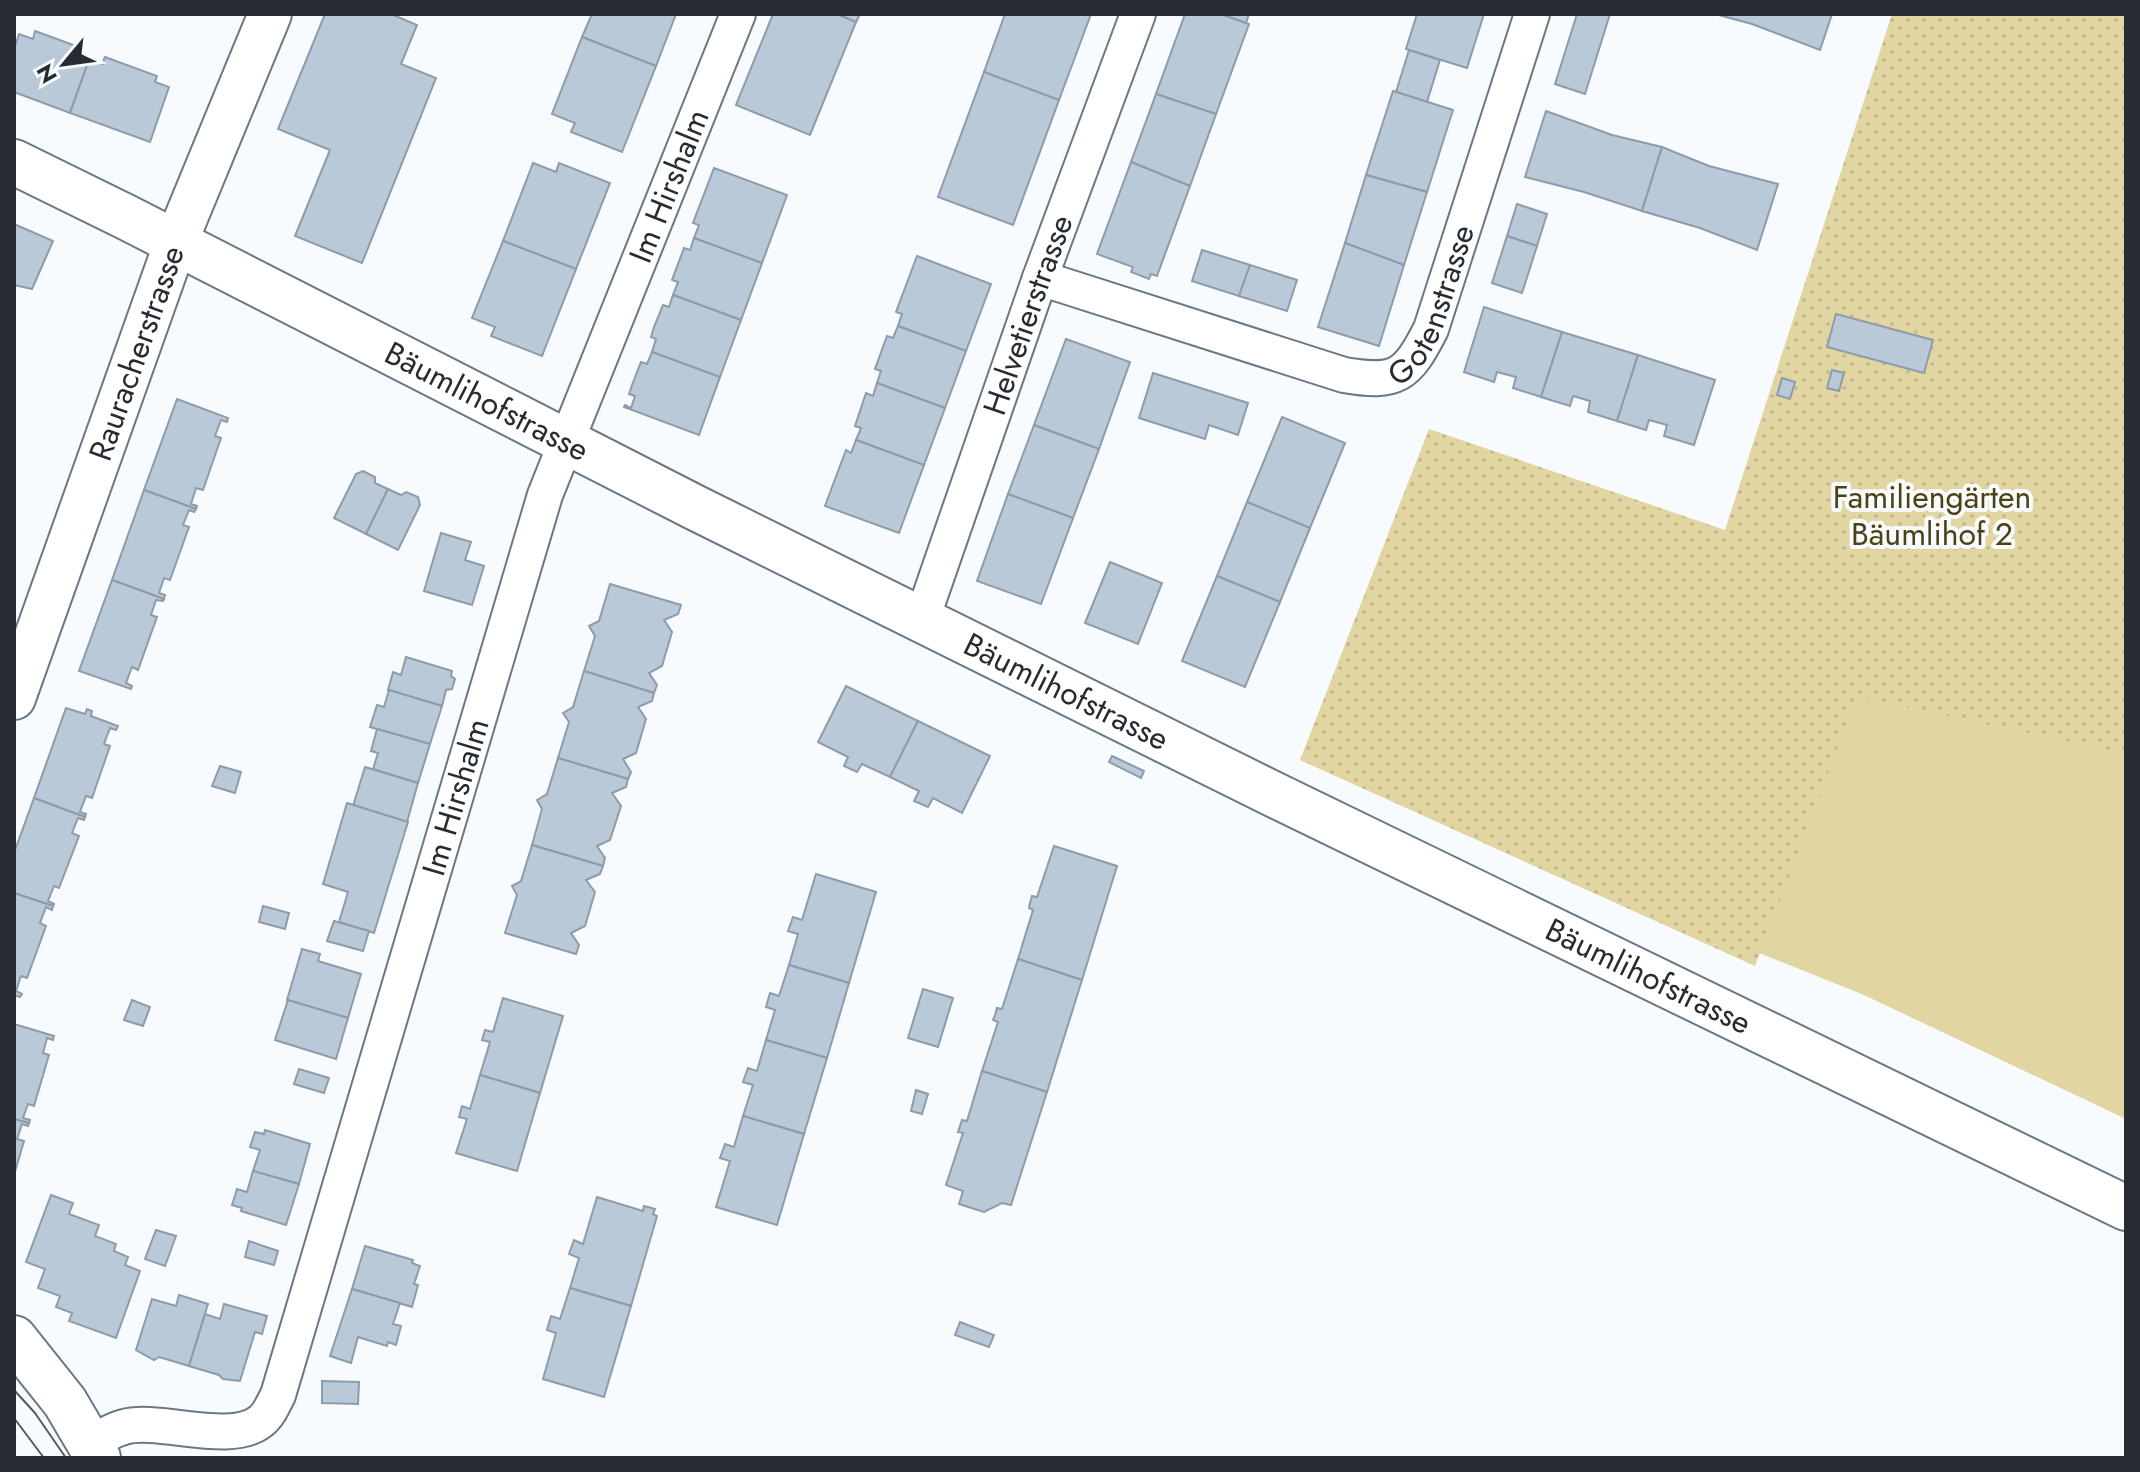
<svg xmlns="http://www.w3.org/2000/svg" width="2140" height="1472" viewBox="0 0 2140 1472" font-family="Jost,sans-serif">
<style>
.grass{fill:#e1d5a1}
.park{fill:url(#park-dots)}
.building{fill:#bac9d7;stroke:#8d9caa;stroke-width:2}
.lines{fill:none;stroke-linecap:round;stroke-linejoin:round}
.minor-casing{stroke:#697884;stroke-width:38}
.tertiary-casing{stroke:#697884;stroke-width:46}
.secondary-casing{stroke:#697884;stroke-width:48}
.minor{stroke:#fff;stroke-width:34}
.tertiary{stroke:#fff;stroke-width:42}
.secondary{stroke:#fff;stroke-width:44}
.tram{stroke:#545a5e;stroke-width:2}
.labels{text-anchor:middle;stroke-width:8;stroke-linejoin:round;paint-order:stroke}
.street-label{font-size:32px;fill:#262c31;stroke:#f8fbfe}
.park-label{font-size:32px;fill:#4b4115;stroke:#f8fbfe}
</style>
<defs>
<pattern id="park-dots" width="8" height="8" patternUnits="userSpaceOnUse" patternTransform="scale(2)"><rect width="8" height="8" fill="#e1d5a1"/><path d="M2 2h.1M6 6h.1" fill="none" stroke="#c1b78b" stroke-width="1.8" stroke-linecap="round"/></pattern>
</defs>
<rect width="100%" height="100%" fill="#f8fbfe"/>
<!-- grass -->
<path class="grass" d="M1857,697L2126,754V1119L1864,995L1759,953Z"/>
<!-- park -->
<path class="park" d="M1892,14H2126V754L1857,697L1755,966L1300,760L1429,429L1725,530Z"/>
<!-- building -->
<g class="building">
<path d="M325,14H391L417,25L401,64L436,78L362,263L295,236L330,150L278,129Z"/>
<path d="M592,14H676L656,66L582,37Z"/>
<path d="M773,14H837L856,22L810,135L736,105Z"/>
<path d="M837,14H860L856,22Z"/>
<path d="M1005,14H1091L1059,100L984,72Z"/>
<path d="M1185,14H1221L1249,24L1216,114L1156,94Z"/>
<path d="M1221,14H1249L1246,23Z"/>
<path d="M1417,14H1484L1467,68L1406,49Z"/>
<path d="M1577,14H1610L1585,94L1555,84Z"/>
<path d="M1715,14H1832L1820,50L1752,24Z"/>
<path d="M35,31L79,47L76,55L89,60L70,113L14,92V49L19,34L33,39Z"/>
<path d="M582,37L656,66L622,152L571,132L575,123L552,114Z"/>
<path d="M1409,50L1440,60L1427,102L1396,92Z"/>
<path d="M105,57L157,76L155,82L169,87L150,142L70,113L89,60L102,64Z"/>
<path d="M984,72L1059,100L1013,225L938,197Z"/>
<path d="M1393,91L1453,110L1427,192L1366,175Z"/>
<path d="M1156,94L1216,114L1190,186L1131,162Z"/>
<path d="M1546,111L1612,135L1662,147L1642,211L1584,192L1525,177Z"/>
<path d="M1662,147L1709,166L1778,184L1757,250L1700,228L1642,211Z"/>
<path d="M1131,162L1190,186L1157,276L1151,274L1149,279L1131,272L1133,267L1097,254Z"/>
<path d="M533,163L556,172L559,163L610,183L576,269L503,241Z"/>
<path d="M714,168L787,195L762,263L694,238L699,225L693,223Z"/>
<path d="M1366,175L1427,192L1404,265L1345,243Z"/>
<path d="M1517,204L1547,214L1537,246L1507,236Z"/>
<path d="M14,224L53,241L32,289L14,285Z"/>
<path d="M1507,236L1537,246L1522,293L1492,283Z"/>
<path d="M694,238L762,263L741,320L673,295L678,282L672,280L684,248L690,250Z"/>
<path d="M503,241L576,269L542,356L491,336L495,327L472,318Z"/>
<path d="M1345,243L1404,265L1379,346L1318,327Z"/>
<path d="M1202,250L1250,265L1239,296L1192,281Z"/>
<path d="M917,256L991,284L966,351L898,326L902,314L896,312Z"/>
<path d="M1250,265L1297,280L1287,311L1239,296Z"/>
<path d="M673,295L741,320L720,377L652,352L656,339L651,337L654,327L663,305L669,307Z"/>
<path d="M1484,307L1562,332L1541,397L1513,388L1516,377L1497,372L1494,382L1464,372Z"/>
<path d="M1836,314L1933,340L1924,373L1827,347Z"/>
<path d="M898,326L966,351L945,408L877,383L881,371L875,369L887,336L893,338Z"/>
<path d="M1562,332L1638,355L1617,421L1588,412L1590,401L1573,396L1570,406L1541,397Z"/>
<path d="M1066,339L1130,362L1099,449L1034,425Z"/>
<path d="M652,352L720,377L699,435L624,407L625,405L631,408L635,396L629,394L632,385L641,362L647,364Z"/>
<path d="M1638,355L1715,380L1694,445L1664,436L1667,425L1649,420L1646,430L1617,421Z"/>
<path d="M1832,370L1844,373L1839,391L1827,388Z"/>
<path d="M1153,373L1248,403L1238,435L1209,425L1205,439L1139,418Z"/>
<path d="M1782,378L1795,382L1790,399L1777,395Z"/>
<path d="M877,383L945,408L924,465L856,440L861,428L855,426L866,393L873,396Z"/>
<path d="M177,399L228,418L227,422L221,420L215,436L221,438L203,490L196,488L191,504L197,506L196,509L144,490Z"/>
<path d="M1282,417L1345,443L1310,528L1247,502Z"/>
<path d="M1034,425L1099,449L1073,518L1008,494Z"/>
<path d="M856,440L924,465L899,533L825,506L846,450L851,453Z"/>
<path d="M363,471L375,477V483L388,489L366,534L334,518L356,474Z"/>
<path d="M388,489L401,495L406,492L418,497L420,505L398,550L366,534Z"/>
<path d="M144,490L196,509L194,512L189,510L183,525L189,527L170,580L164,578L159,593L165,595L164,599L112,580Z"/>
<path d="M1008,494L1073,518L1041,604L977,581Z"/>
<path d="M1247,502L1310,528L1280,602L1217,576Z"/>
<path d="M441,533L471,542L465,560L484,566L472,605L424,591Z"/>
<path d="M1110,562L1162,583L1138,644L1085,623Z"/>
<path d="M1217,576L1280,602L1245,687L1182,661Z"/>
<path d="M112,580L164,599L163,601L156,600L151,615L157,617L138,670L132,667L126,683L132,686L131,689L79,671Z"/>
<path d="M610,584L681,605L678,614L664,620L672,632L662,666L649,673L657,685L654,693L584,671L595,636L589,626L599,621Z"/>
<path d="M406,657L452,671L451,676L455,679L452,689L446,690L442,706L388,690L393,672L401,675Z"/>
<path d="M584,671L654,693L652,701L638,707L646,719L636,753L623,759L631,772L628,779L558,758L569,722L563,713L573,707Z"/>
<path d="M846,686L918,721L890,777L862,764L857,772L844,766L848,757L818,742Z"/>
<path d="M389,690L442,706L430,744L370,727L377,705L384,707Z"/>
<path d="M66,708L85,714L87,709L92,711L91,716L118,726L116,730L110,728L104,744L110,746L92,798L86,796L80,812L86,814L85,817L34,798Z"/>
<path d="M918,721L990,756L962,813L933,798L928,807L914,801L919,791L890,777Z"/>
<path d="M377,729L430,744L418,783L373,769L378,753L371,751Z"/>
<path d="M1112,756L1144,771L1141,778L1109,762Z"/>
<path d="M558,758L628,779L626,787L612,793L621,806L610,840L597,846L605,858L603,866L532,845L542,809L537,800L547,794Z"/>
<path d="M220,766L241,772L235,793L212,786Z"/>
<path d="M365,767L418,783L407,822L353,806Z"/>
<path d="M34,798L85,817L84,820L78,818L72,833L79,836L59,888L54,886L48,901L54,904L53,906L14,893V853Z"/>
<path d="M347,803L408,822L374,933L339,922L348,892L323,884Z"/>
<path d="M532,845L603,866L600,874L586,880L595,892L585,926L571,933L579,945L576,954L505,933L517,895L512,886L521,881Z"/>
<path d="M1054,846L1117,866L1082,980L1018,959L1033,910L1029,908L1030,903L1032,896L1037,897Z"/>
<path d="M816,874L876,892L849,983L789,965L798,934L788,931L793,917L802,920Z"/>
<path d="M14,893L53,906L52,910L46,907L40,923L46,926L27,978L21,976L16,991L22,994L20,997L14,995Z"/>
<path d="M263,906L289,913L285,929L259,922Z"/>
<path d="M334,921L369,931L363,951L327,941Z"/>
<path d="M302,949L320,954L318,961L361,974L348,1018L287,1000Z"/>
<path d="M1018,959L1082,980L1047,1092L982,1071L998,1022L993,1020L995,1015L997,1008L1002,1009Z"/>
<path d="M789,965L849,983L827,1058L766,1040L775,1010L766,1007L770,993L779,996Z"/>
<path d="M923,989L953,998L938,1047L908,1038Z"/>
<path d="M503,998L563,1016L540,1093L480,1075L490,1042L482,1040L485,1030L493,1032Z"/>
<path d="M132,1000L150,1007L143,1026L124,1020Z"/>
<path d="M288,1000L348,1018L336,1059L275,1040Z"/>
<path d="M14,1024L54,1036L53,1040L47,1038L43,1053L49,1055L34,1106L28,1104L23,1118L30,1120L29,1123L14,1119Z"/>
<path d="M766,1040L827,1058L804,1134L743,1116L753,1085L743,1082L748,1068L757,1071Z"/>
<path d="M299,1069L329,1078L324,1093L294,1084Z"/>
<path d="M982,1071L1047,1092L1011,1205L1002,1203L984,1212L959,1204L963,1191L946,1185L963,1133L958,1132L962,1120L967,1121Z"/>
<path d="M480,1075L540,1093L517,1171L456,1153L467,1119L459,1117L462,1106L470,1109Z"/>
<path d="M916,1090L928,1094L922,1114L911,1111Z"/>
<path d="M743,1116L804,1134L777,1225L716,1207L730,1161L720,1158L725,1144L734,1147Z"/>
<path d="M14,1119L29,1123L28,1126L22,1124L17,1139L24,1141L14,1175Z"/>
<path d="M265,1130L310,1144L299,1184L253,1171L260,1150L250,1147L255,1132L264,1134Z"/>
<path d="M253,1171L299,1184L286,1225L241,1211L242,1208L232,1205L237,1189L247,1192Z"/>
<path d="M51,1195L73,1203L69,1214L99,1225L95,1236L116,1244L114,1251L128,1257L125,1265L140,1271L116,1338L69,1321L72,1313L56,1307L60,1296L38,1288L45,1269L26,1262Z"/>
<path d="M597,1197L643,1211L644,1206L655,1209L653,1214L657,1216L631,1306L570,1288L579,1258L569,1254L574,1240L583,1244Z"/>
<path d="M156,1230L176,1236L165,1266L145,1259Z"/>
<path d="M249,1241L278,1251L274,1265L245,1257Z"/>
<path d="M365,1246L413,1260L412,1263L420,1266L414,1284L418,1285L412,1307L352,1289Z"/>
<path d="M570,1288L631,1306L604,1397L543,1379L556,1333L547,1330L551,1316L560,1319Z"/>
<path d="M352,1289L400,1303L393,1324L401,1326L396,1345L388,1342L387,1346L358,1337L351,1363L330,1356Z"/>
<path d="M179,1295L208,1304L189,1366L159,1357L154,1360L136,1350L152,1299L176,1306Z"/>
<path d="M224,1304L267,1316L262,1334L255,1332L240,1381L223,1379L219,1375L189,1366L205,1314L220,1319Z"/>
<path d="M960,1322L994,1335L989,1347L955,1335Z"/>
<path d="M322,1381L359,1382L358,1404L322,1403Z"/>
</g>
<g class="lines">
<!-- minor casing -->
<g class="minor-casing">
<g id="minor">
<path id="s1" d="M1040,278L1344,375C1397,384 1407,376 1431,329L1532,14"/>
<path id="s2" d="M922,619L1040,278L1138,14"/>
<path id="s3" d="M91,1444C101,1437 112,1430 124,1427C159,1417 231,1446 261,1421C269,1415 273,1404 278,1395L545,495L738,14"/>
</g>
</g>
<!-- tertiary casing -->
<g class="tertiary-casing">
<g id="tertiary">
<path id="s4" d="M14,698L176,242L270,14"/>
</g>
</g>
<!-- secondary casing -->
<g class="secondary-casing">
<g id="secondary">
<path id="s5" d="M14,162L126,217L696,508L1275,795L2126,1208"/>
<path d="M14,1338L65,1402L98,1458"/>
</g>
</g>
<!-- minor -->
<use href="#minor" class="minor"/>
<!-- tertiary -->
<use href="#tertiary" class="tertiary"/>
<!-- secondary -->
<use href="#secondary" class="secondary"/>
<!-- tram -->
<g class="tram">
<path d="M14,1390L35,1413L66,1458"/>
<path d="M14,1418L44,1458"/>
</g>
</g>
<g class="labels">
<!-- street labels -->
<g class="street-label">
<text dy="11" stroke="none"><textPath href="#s3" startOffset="1480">Im Hirshalm</textPath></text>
<text dy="11" stroke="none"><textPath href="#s1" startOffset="452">Gotenstrasse</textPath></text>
<text dy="11" stroke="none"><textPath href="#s2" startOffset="322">Helvetierstrasse</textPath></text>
<text dy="11" stroke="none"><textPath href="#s4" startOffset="366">Rauracherstrasse</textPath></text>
<text dy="11" stroke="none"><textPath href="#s5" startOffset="530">Bäumlihofstrasse</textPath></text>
<text dy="11" stroke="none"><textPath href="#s5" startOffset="1178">Bäumlihofstrasse</textPath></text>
<text dy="11" stroke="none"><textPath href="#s3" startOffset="832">Im Hirshalm</textPath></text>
<text dy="11" stroke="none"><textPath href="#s5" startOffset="1826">Bäumlihofstrasse</textPath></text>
</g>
<!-- park labels -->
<g class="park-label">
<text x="1932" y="508">Familiengärten<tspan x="1932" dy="37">Bäumlihof 2</tspan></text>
</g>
</g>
<!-- border -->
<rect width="2140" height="1472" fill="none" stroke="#262c31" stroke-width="32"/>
<!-- north arrow -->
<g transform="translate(64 64) rotate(241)" stroke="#f8fbfe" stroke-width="6" paint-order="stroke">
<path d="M0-6L14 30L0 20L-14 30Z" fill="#262c31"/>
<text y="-12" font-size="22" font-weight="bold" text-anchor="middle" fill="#262c31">N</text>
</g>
</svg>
